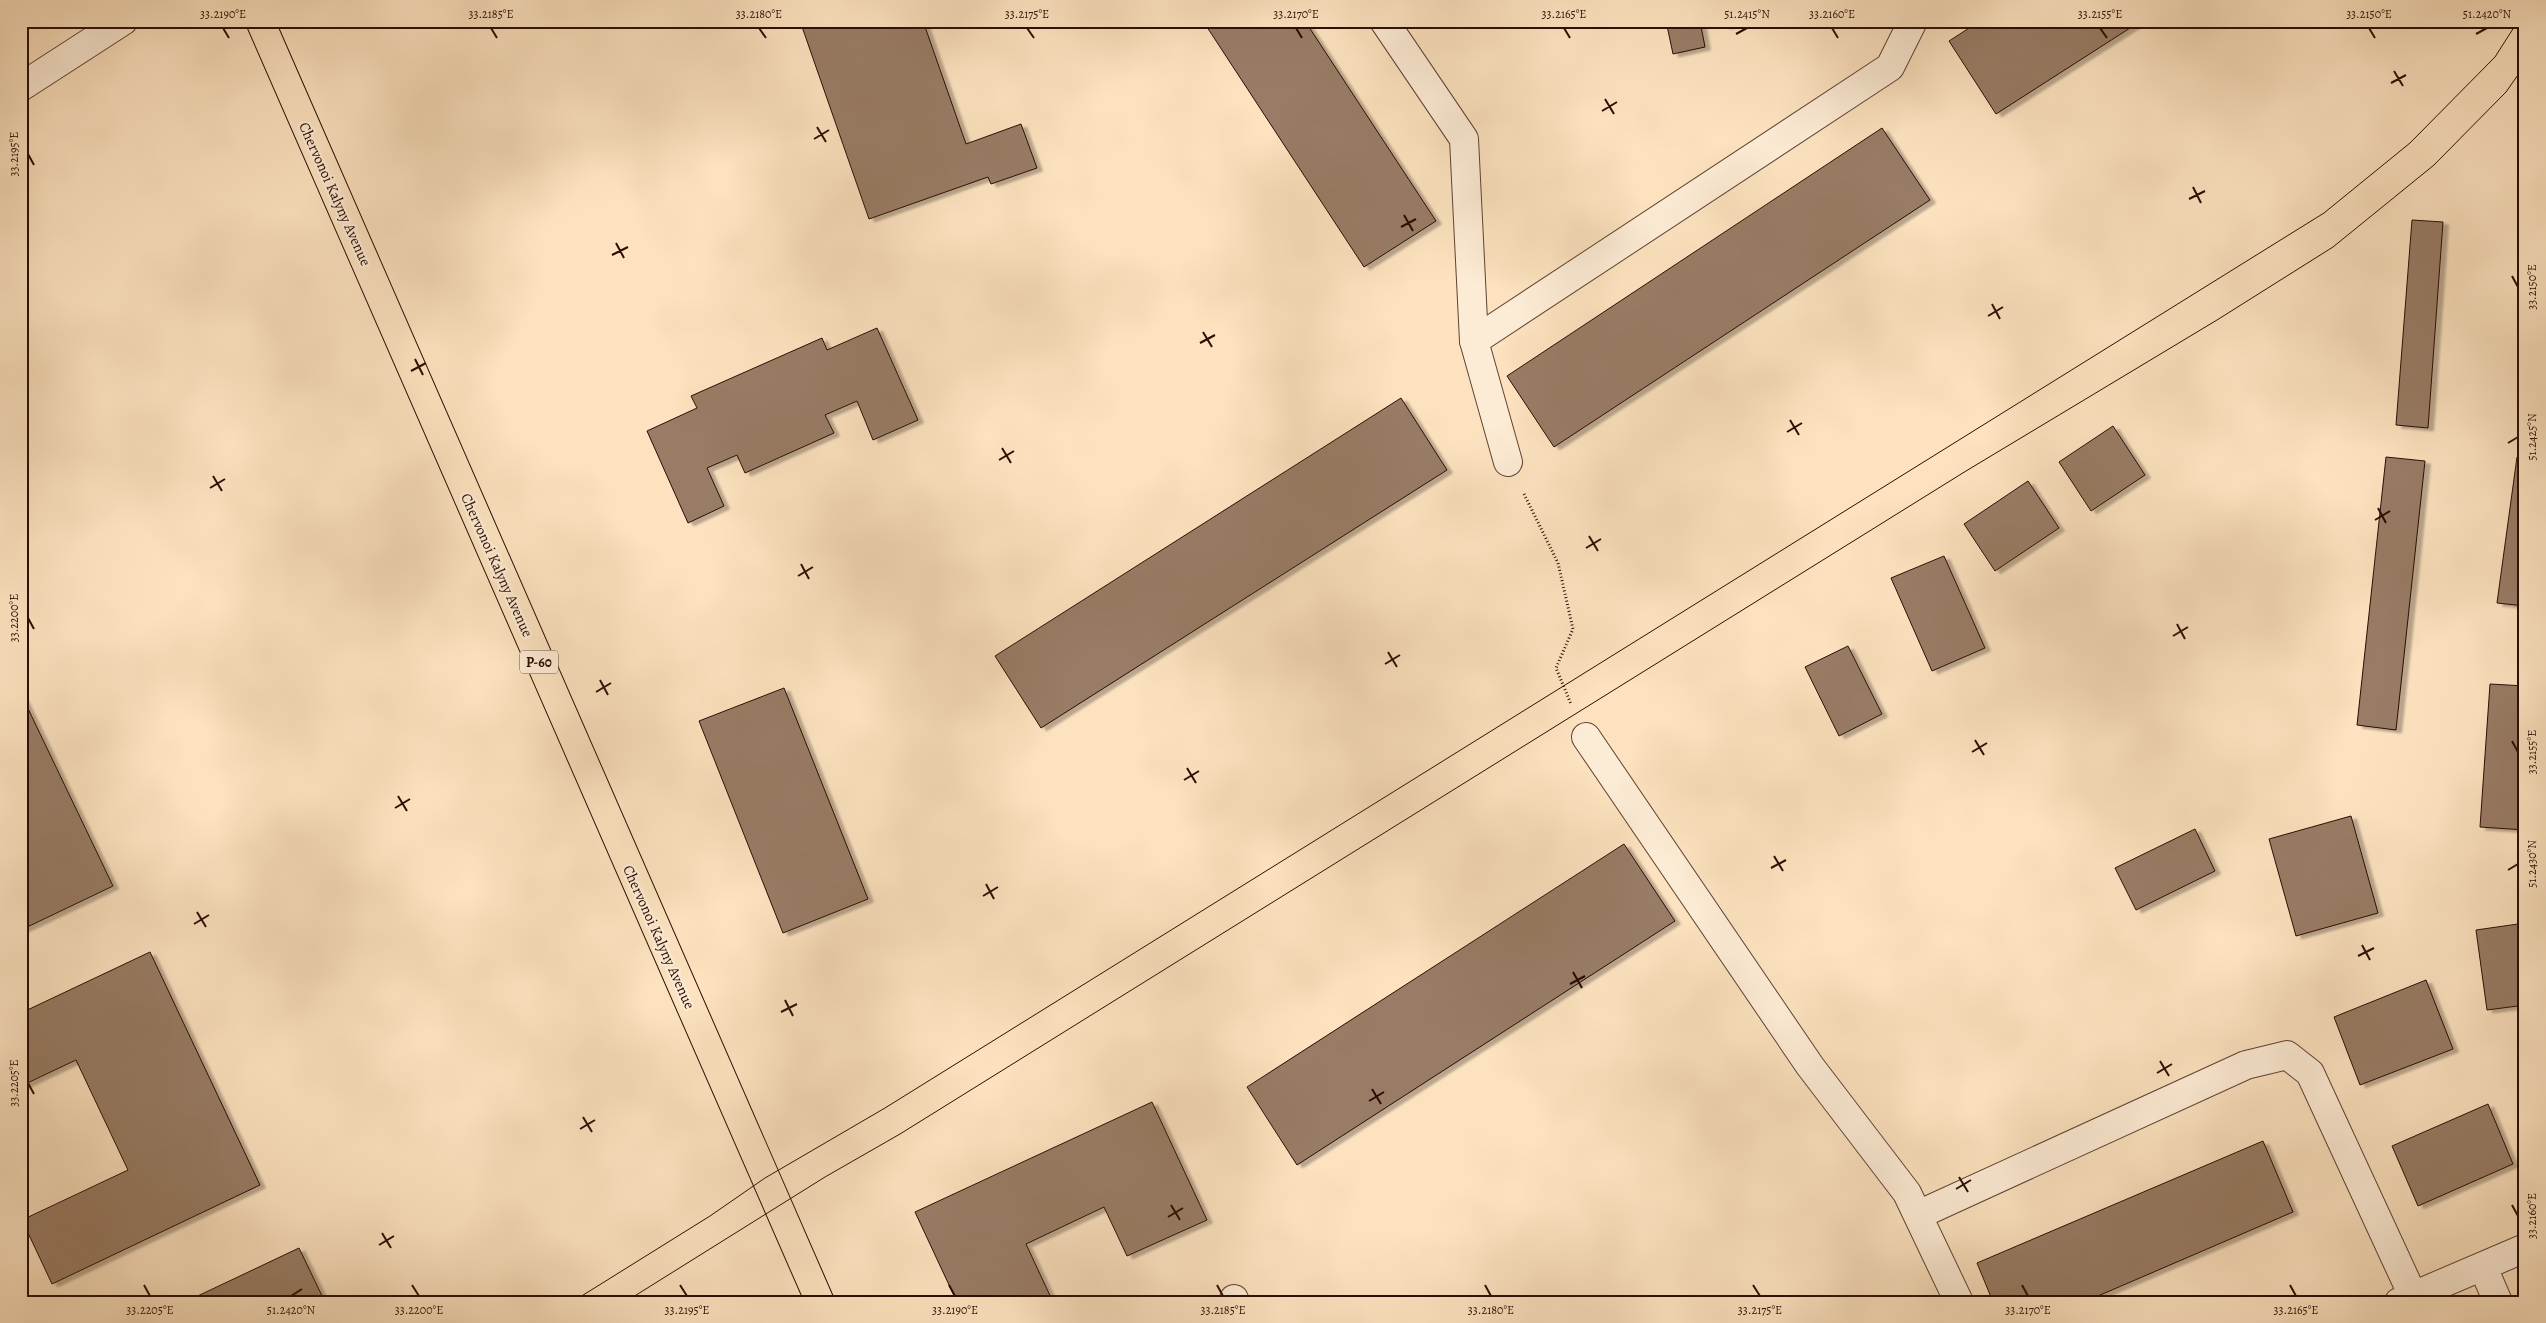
<svg xmlns="http://www.w3.org/2000/svg" width="2546" height="1323" viewBox="0 0 2546 1323" font-family="Alegreya,serif">
<style>
.building{fill:#987c65;stroke:#2b0d04;filter:url(#shadow)}
.lines{fill:none;stroke-linecap:round;stroke-linejoin:round}
.minor-casing{stroke:#5f4233;stroke-width:30}
.major-casing{stroke:#2b0d04;stroke-width:30}
.path{stroke:#2b0d04;stroke-width:3;stroke-dasharray:1 2.5;stroke-linecap:butt}
.minor{stroke:#fdecd5;stroke-width:28}
.major{stroke:#fce2bf;stroke-width:28}
.tram{stroke:#2b0d04;stroke-width:1}
.ticks{fill:none;stroke:#2b0d04;stroke-width:2}
.labels{text-anchor:middle;stroke-width:4.5;stroke-linejoin:round;paint-order:stroke}
.shield{fill:#fdecd5;stroke:#6a5043;stroke-width:1}
.shield-label{font-size:14px;font-weight:bold;fill:#2b0d04}
.street-label{font-size:15px;fill:#2b0d04;stroke:#fdecd5}
.neatline{fill:none;stroke:#2b0d04;stroke-width:2}
.ticks-label{font-size:12px;text-anchor:middle;fill:#2b0d04}
</style>
<defs>
<filter id="shadow"><feDropShadow dx="5.5" dy="3" stdDeviation="1" flood-color="#0004"/></filter>
</defs>
<rect width="100%" height="100%" fill="#fce2bf"/>
<filter id="stains"><feTurbulence type="fractalNoise" baseFrequency=".004" numOctaves="4"/><feColorMatrix values="0 0 0 0 .2 0 0 0 0 .09 0 0 0 0 .02 0 0 0 .5 -.17"/></filter>
<radialGradient id="worn" r=".72"><stop offset=".6" stop-color="#630" stop-opacity="0"/><stop offset="1" stop-color="#630" stop-opacity=".3"/></radialGradient>
<!-- building -->
<g class="building">
<path d="M800,21H923L966,144L1021,124L1037,168L991,184L988,177L869,219Z"/>
<path d="M1203,21H1305L1436,221L1364,267Z"/>
<path d="M1666,21H1700L1705,47L1673,54Z"/>
<path d="M1724,21H1745L1725,26Z"/>
<path d="M1980,21H2141L1996,114L1949,41Z"/>
<path d="M1882,128L1930,200L1554,447L1507,376Z"/>
<path d="M2412,220L2443,222L2428,428L2396,425Z"/>
<path d="M877,328L918,420L873,440L857,401L825,415L834,433L745,473L737,455L707,468L724,506L688,523L647,431L697,408L691,396L822,338L827,350Z"/>
<path d="M1401,398L1447,470L1041,728L995,656Z"/>
<path d="M2113,426L2145,475L2091,511L2059,462Z"/>
<path d="M2386,457L2425,461L2396,730L2357,725Z"/>
<path d="M2517,457L2525,458V606L2497,603Z"/>
<path d="M2028,481L2059,528L1995,571L1964,524Z"/>
<path d="M1944,556L1985,648L1932,671L1891,578Z"/>
<path d="M1848,646L1882,714L1839,736L1805,667Z"/>
<path d="M2490,684L2525,686V830L2480,827Z"/>
<path d="M784,688L868,899L783,933L699,721Z"/>
<path d="M21,694L113,886L21,930Z"/>
<path d="M2351,816L2378,913L2296,936L2269,839Z"/>
<path d="M2195,829L2215,871L2136,910L2115,868Z"/>
<path d="M1624,844L1675,921L1297,1165L1247,1087Z"/>
<path d="M2525,923V1005L2487,1010L2476,930Z"/>
<path d="M150,952L260,1185L52,1284L22,1220L128,1170L76,1060L21,1086V1013Z"/>
<path d="M2426,980L2453,1049L2360,1085L2334,1017Z"/>
<path d="M1152,1102L1207,1220L1127,1256L1104,1207L1026,1244L1053,1302H957L915,1212Z"/>
<path d="M2488,1104L2513,1164L2418,1206L2392,1146Z"/>
<path d="M2263,1141L2293,1212L2084,1302H1993L1977,1263Z"/>
<path d="M299,1248L325,1302H185Z"/>
</g>
<g class="lines">
<!-- minor casing -->
<g class="minor-casing">
<g id="minor">
<path d="M1384,21L1464,139L1474,341"/>
<path d="M21,87L123,21"/>
<path d="M1508,462L1474,341L1890,67L1913,21"/>
<path d="M1586,737L1810,1066L1907,1193L1959,1302"/>
<path d="M1918,1215L2246,1065L2287,1055L2310,1073L2413,1296"/>
<path d="M2483,1267L2498,1302"/>
<path d="M1234,1299L1235,1302"/>
<path d="M2399,1302L2525,1248"/>
</g>
</g>
<!-- major casing -->
<g class="major-casing">
<path id="major" d="M260,21L820,1302"/>
</g>
<!-- path -->
<path class="path" d="M1524,494L1558,563L1573,629L1556,668L1571,704"/>
<!-- minor -->
<use href="#minor" class="minor"/>
<!-- major -->
<use href="#major" class="major"/>
<!-- tram -->
<g class="tram">
<path d="M572,1302L710,1216L765,1178L885,1108L2324,213L2410,143L2495,57L2518,21"/>
<path d="M625,1302L825,1177L900,1134L1966,471L2217,320L2333,247L2434,165L2506,92L2525,65"/>
</g>
</g>
<!-- ticks -->
<path class="ticks" d="M223,28L229,38M491,28L497,38M759,28L766,38M1027,28L1034,38M1296,28L1302,38M1564,28L1570,38M1832,28L1838,38M2100,28L2107,38M2369,28L2375,38M1736,34L1747,28M2476,34L2487,28M2394,71L2403,86M2391,83L2406,75M1605,99L1614,114M1602,111L1617,102M817,127L826,142M814,139L829,130M28,154L34,165M2193,187L2201,203M2189,199L2205,191M1404,215L1413,231M1401,227L1416,219M616,243L624,258M612,255L628,247M2512,276L2518,287M1992,304L2000,319M1988,316L2003,307M1203,332L1212,347M1200,343L1215,335M415,359L423,375M411,371L426,363M1790,420L1799,435M1787,432L1802,423M2508,443L2518,437M1002,448L1011,463M999,460L1014,451M213,476L222,491M210,488L225,479M2378,508L2386,523M2375,520L2390,511M1589,536L1598,551M1586,548L1601,539M801,564L809,579M798,576L813,567M28,618L34,629M2177,624L2185,639M2173,636L2188,627M1388,652L1397,667M1385,664L1400,655M600,680L608,695M596,692L611,683M1975,740L1984,755M2512,741L2518,752M1972,752L1987,743M1187,768L1196,783M1184,780L1199,771M398,796L407,811M395,808L410,799M1774,856L1783,871M1771,868L1786,860M2508,870L2518,864M986,884L994,899M983,896L998,887M197,912L206,927M194,924L209,915M2362,945L2370,960M2358,956L2374,948M1573,972L1582,988M1570,984L1585,976M785,1000L793,1016M781,1012L797,1004M2160,1061L2169,1076M2157,1073L2172,1064M28,1083L34,1094M1372,1089L1381,1104M1369,1101L1384,1092M583,1117L592,1132M580,1129L595,1120M1959,1177L1968,1192M1956,1189L1971,1180M1171,1205L1180,1220M2512,1205L2518,1216M1168,1217L1183,1208M382,1233L391,1248M379,1245L394,1236M144,1285L150,1296M412,1285L419,1296M680,1285L687,1296M949,1285L955,1296M1217,1285L1223,1296M1485,1285L1491,1296M1753,1285L1760,1296M2022,1285L2028,1296M2290,1285L2296,1296M291,1296L302,1289"/>
<g class="labels">
<!-- shield labels -->
<rect class="shield" x="520" y="650.5" width="38" height="23" rx="4"/>
<g class="shield-label">
<text x="539" y="667">Р-60</text>
</g>
<!-- street labels -->
<g class="street-label">
<text transform="translate(335 194) rotate(66)" y="5">Chervonoi Kalyny Avenue</text>
<text transform="translate(497 565) rotate(66)" y="5">Chervonoi Kalyny Avenue</text>
<text transform="translate(659 937) rotate(66)" y="5">Chervonoi Kalyny Avenue</text>
</g>
</g>
<!-- margin -->
<rect width="2546" height="1323" fill="none" stroke="#fce2bf" stroke-width="55"/>
<rect x="28" y="28" width="2490" height="1268" class="neatline"/>
<g class="ticks-label">
<text x="223" y="18">33.2190°E</text>
<text x="491" y="18">33.2185°E</text>
<text x="759" y="18">33.2180°E</text>
<text x="1027" y="18">33.2175°E</text>
<text x="1296" y="18">33.2170°E</text>
<text x="1564" y="18">33.2165°E</text>
<text x="1747" y="18">51.2415°N</text>
<text x="1832" y="18">33.2160°E</text>
<text x="2100" y="18">33.2155°E</text>
<text x="2369" y="18">33.2150°E</text>
<text x="2487" y="18">51.2420°N</text>
<text transform="translate(14 154) rotate(-90)" y="4">33.2195°E</text>
<text transform="translate(2532 287) rotate(-90)" y="4">33.2150°E</text>
<text transform="translate(2532 437) rotate(-90)" y="4">51.2425°N</text>
<text transform="translate(14 618) rotate(-90)" y="4">33.2200°E</text>
<text transform="translate(2532 752) rotate(-90)" y="4">33.2155°E</text>
<text transform="translate(2532 864) rotate(-90)" y="4">51.2430°N</text>
<text transform="translate(14 1083) rotate(-90)" y="4">33.2205°E</text>
<text transform="translate(2532 1216) rotate(-90)" y="4">33.2160°E</text>
<text x="150" y="1314">33.2205°E</text>
<text x="291" y="1314">51.2420°N</text>
<text x="419" y="1314">33.2200°E</text>
<text x="687" y="1314">33.2195°E</text>
<text x="955" y="1314">33.2190°E</text>
<text x="1223" y="1314">33.2185°E</text>
<text x="1491" y="1314">33.2180°E</text>
<text x="1760" y="1314">33.2175°E</text>
<text x="2028" y="1314">33.2170°E</text>
<text x="2296" y="1314">33.2165°E</text>
</g>
<rect width="100%" height="100%" filter="url(#stains)"/>
<rect width="100%" height="100%" fill="url(#worn)"/>
</svg>
